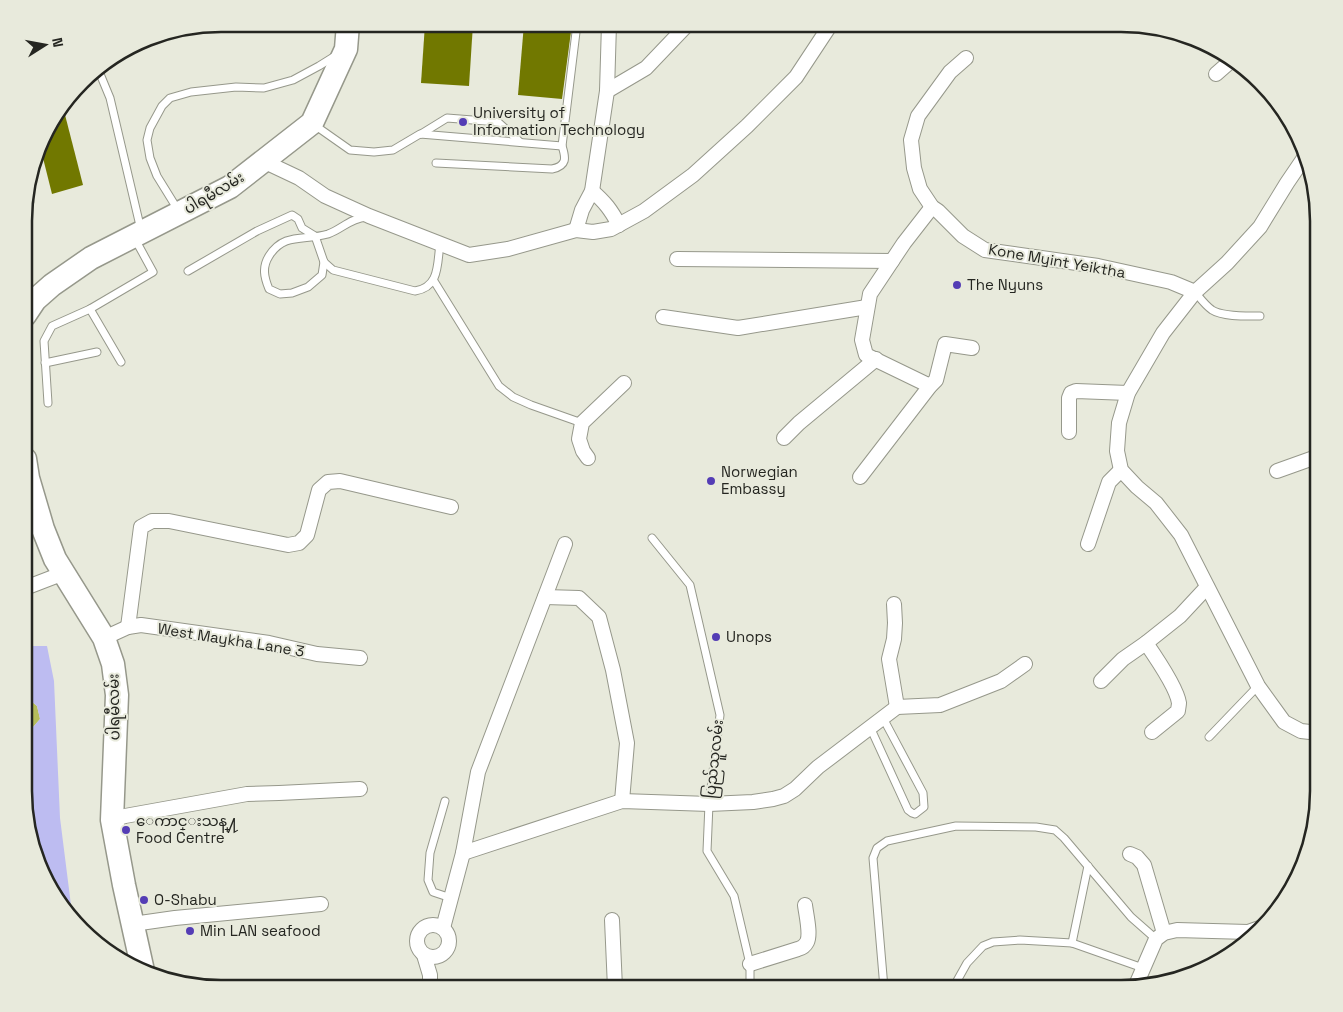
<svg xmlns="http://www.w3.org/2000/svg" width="1343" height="1012" viewBox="0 0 1343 1012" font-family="'Space Grotesk','Noto Sans Myanmar',sans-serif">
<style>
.forest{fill:#b5bd5c}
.water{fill:#bdbcf1}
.building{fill:#717800}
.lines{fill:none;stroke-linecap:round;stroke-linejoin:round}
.lane-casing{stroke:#96988b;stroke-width:9}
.street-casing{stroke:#96988b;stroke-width:16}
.primary-casing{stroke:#96988b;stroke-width:25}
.lane{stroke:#fff;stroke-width:7}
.street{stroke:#fff;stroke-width:14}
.primary{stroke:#fff;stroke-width:22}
.poi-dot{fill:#543db5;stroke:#e8eadc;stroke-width:2}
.labels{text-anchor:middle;stroke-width:4;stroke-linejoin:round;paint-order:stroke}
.poi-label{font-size:15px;fill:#252621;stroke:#e8eadc;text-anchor:start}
.street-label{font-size:15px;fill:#252621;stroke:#e8eadc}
.rim{fill:none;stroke:#252621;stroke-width:2.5}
</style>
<rect width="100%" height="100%" fill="#e8eadc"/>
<!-- forest -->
<path class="forest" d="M24,695L37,706L40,719L28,733L24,736Z"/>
<!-- water -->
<path class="water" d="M25,642L29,646H47L54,681L60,818L72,913L44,878L24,803V736L28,733L40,719L37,706L24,695Z"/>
<!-- building -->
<g class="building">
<path d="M425,24H473L469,86L421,83Z"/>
<path d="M524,24H572L562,99L518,95Z"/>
<path d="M63,107L83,185L52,194L41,150L50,123Z"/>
</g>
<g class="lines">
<!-- lane casing -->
<g class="lane-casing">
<g id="lane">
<path d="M98,69L110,98L141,230"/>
<path d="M313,124L350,150L374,152L393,150L420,134L562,146L577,24"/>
<path d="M421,134L447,118L498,122L520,142"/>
<path d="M436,163L552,169C567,166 566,158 562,146"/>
<path d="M27,190L30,202"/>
<path d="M178,210L157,176L150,158L147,140L150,128L162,106L170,98L191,92L236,87L264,88L293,80L319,66L335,56"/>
<path d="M324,262L322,275L308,287L292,293L280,294L269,289C264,277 262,267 269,256C284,232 305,241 328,234C342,229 349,219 366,217"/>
<path d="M188,271L257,231L292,215L298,219L302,228L315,236L324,262L333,270L415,291C440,287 437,264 440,244"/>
<path d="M434,281L499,386L513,397L531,405L582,423"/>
<path d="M1195,292C1200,298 1205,305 1212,310C1223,317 1247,316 1260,316"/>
<path d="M121,362L90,309L153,272L135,239"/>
<path d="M45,363L97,352"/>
<path d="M48,403L44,341L52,326L90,309"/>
<path d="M652,538L690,585L720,715L709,804L707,851L734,896L750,964V988"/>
<path d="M870,727L908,810L912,813L915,814L924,807L923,793L883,718"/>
<path d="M1209,737L1258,686"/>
<path d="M445,801L430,853L428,880L433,892L451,898"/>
<path d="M1072,943L1088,866"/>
<path d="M884,988L873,858L877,848L887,841L956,826L1036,827L1055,830L1064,838L1131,917L1156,939"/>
<path d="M953,988L967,963L983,946L993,942L1020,940L1072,943L1143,968"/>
</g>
</g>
<!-- street casing -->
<g class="street-casing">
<g id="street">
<path d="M966,58L950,72L918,116L911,140L914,168L920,189L932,207L938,211L963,236L985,250L1098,266L1171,282L1195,292"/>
<path d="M1216,74L1232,60"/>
<path d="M607,91L646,68L688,24"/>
<path d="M1304,158L1287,183L1260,227L1227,263L1195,292L1163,333L1128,393L1119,423L1117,451L1121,470L1137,487L1156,503L1181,535L1258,686L1284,722L1301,731L1319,733"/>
<path d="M263,161L299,178L325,196L369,216L469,255L508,249L576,230L593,232L611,229L644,211L693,175L747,126L796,77L831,24"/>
<path d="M592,191C605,202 611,210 619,225"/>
<path d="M576,230L582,210L592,191L607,91L609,24"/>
<path d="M677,259L892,261"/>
<path d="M663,317L738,328L867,307"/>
<path d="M930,386L866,355L862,340L870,294L904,243L932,207"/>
<path d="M1069,432V398L1071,393L1076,391L1128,393"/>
<path d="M784,438L799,423L876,359"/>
<path d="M588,458L583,451L579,439L582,423L624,383"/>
<path d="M1277,471L1319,456"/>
<path d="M860,477L930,386L936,380L945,344L972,348"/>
<path d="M1088,544L1109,482L1121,470"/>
<path d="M25,588L64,573"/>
<path d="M545,597L579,598L599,617L613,670L627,743L622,801"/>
<path d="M894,604L895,623L894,639L889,659L897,707"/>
<path d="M128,627L141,527L152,521H169L288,545L299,543L307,535L319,490L328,482L340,481L451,507"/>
<path d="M104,638L128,627L141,625L269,643L317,654L360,658"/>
<path d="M1146,643C1155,656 1177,688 1179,703C1179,705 1178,709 1178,711L1152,732"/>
<path d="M1101,681L1123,659L1146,643L1180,616L1207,587"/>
<path d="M112,820L125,816L247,794L279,793L360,789"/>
<path d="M463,853L622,801L709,804L753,802L773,799L784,796L795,789L818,767L897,707L940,705L1001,681L1025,664"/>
<path d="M1130,854L1137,857L1144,865L1164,933"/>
<path d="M612,920L615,988"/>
<path d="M133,924L175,918L321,904"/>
<circle cx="433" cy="941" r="16"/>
<path d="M443,928L463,853L478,772L565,544"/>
<path d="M424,955L430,975V988"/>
<path d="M750,964L798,949C802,948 805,946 807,942C811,934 806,914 805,905"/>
<path d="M1136,985L1156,939L1164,933L1177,930L1248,932L1262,927"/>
</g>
</g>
<!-- primary casing -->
<g class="primary-casing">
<g id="primary">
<path d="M25,315L35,300L52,285L91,258L230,187L312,123L346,49L348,24"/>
<path d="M25,459L28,478L43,529L55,559L104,638L113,664L117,695L112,820L124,885L143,971"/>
</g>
</g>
<!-- lane -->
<use href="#lane" class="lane"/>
<!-- street -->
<use href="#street" class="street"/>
<!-- primary -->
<use href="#primary" class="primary"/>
</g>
<!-- markers -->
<g class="poi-dot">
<circle cx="463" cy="122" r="5"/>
<circle cx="957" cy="285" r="5"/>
<circle cx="711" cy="481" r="5"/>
<circle cx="716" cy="637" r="5"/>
<circle cx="126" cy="830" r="5"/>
<circle cx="144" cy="900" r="5"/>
<circle cx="190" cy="931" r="5"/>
</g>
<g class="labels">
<!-- poi labels -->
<g class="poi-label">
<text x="473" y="118">University of<tspan x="473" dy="17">Information Technology</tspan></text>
<text x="967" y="290">The Nyuns</text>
<text x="721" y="477">Norwegian<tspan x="721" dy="17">Embassy</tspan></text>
<text x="726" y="642">Unops</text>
<text x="136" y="826">ေကာင္းသန္႔<tspan x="136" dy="17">Food Centre</tspan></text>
<text x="154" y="905">O-Shabu</text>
<text x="200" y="936">Min LAN seafood</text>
</g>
<!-- street labels -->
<g class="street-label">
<text transform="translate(214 193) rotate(-31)" y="5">ပါရမီလမ်း</text>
<text transform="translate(1057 261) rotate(10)" y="5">Kone Myint Yeiktha</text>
<text transform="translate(231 640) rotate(9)" y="5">West Maykha Lane 3</text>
<text transform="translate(114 707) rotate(-91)" y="5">ပါရမီလမ်း</text>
<text transform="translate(714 759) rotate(-84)" y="5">ပြည်သူလမ်း</text>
</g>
</g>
<!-- crop -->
<path d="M0 0H1343V1012H0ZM221 32H1121A189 189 0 0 1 1310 221V791A189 189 0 0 1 1121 980H221A189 189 0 0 1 32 791V221A189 189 0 0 1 221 32Z" fill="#e8eadc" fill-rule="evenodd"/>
<path class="rim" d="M221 32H1121A189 189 0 0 1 1310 221V791A189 189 0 0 1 1121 980H221A189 189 0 0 1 32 791V221A189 189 0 0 1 221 32Z"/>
<!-- north arrow -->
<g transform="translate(45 45) rotate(79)" stroke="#e8eadc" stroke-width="4" paint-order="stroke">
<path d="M0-4L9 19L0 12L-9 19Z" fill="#252621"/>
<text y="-8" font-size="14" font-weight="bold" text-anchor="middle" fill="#252621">N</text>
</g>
</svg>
